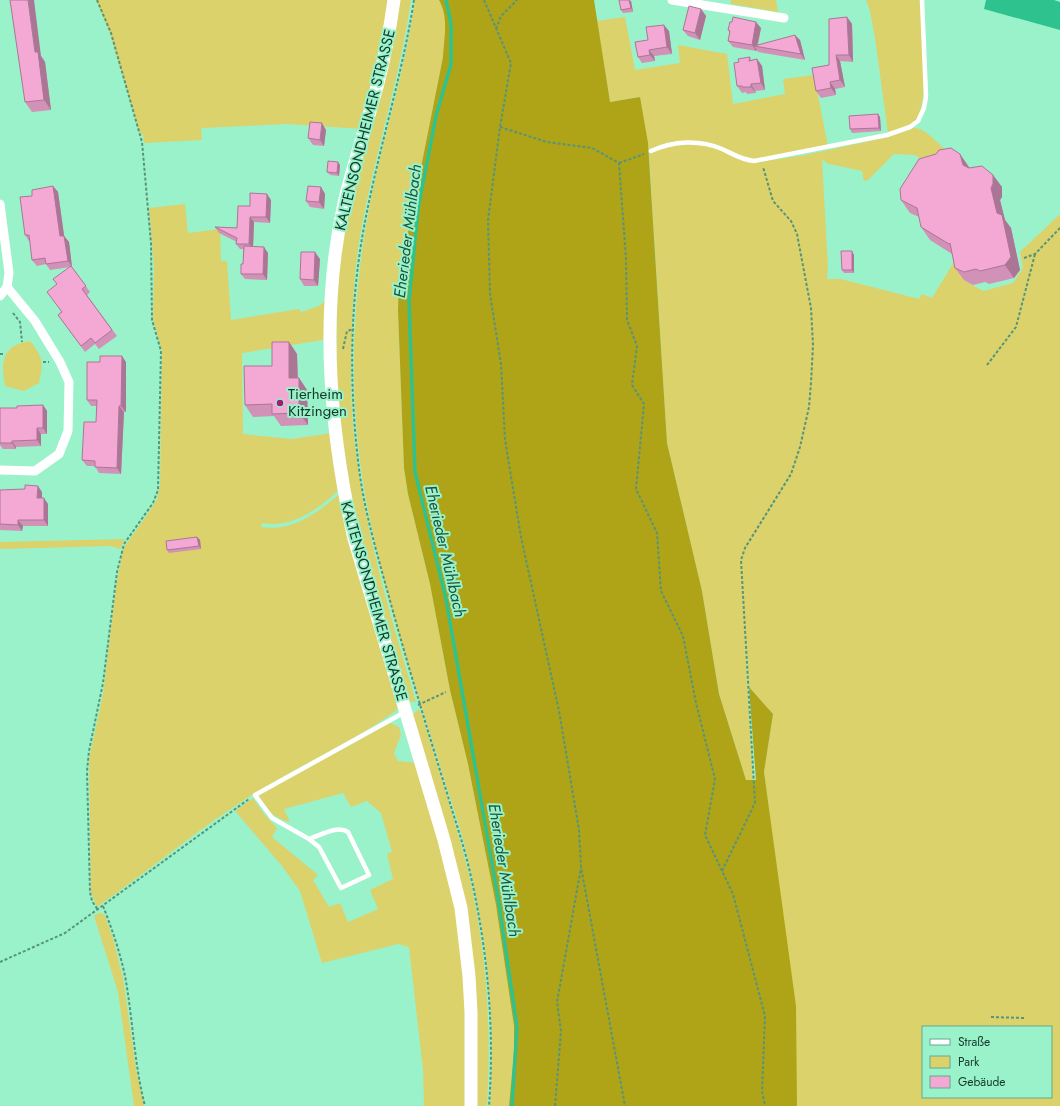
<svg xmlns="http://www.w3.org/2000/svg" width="1060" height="1106" viewBox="0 0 1060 1106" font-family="Jost,sans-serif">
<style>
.green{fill:#dbd26c;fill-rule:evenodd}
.forest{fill:#afa317}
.water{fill:#2ec38e}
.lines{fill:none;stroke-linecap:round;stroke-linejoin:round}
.stream{stroke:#2ec38e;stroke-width:3.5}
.path{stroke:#56957a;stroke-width:2;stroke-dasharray:3 2;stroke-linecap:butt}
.service{stroke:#fff;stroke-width:4.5}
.minor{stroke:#fff;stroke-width:9}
.secondary{stroke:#fff;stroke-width:13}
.wall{fill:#d291b7}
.shaded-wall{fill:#ab7695}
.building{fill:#f4a9d5;stroke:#ab7695}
.poi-dot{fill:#9c1f75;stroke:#9af2ca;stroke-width:1.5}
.labels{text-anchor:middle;stroke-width:4;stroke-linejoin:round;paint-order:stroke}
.street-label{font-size:15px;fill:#123829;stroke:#9af2ca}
.poi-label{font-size:15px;fill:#123829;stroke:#9af2ca;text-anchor:start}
.water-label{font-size:16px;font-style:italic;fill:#1c533d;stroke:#9af2ca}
</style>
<rect width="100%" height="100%" fill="#9af2ca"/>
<!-- green -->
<g class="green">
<path d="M96,0H392L362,129L287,124L201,128L202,140L144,143L143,134H140L110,34Z"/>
<path d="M397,0H411C399,84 371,165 358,249C354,275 353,302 352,328C351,360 350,393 353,425C361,520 389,611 416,702L408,701L358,539L336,402L337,279L352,184Z"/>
<path d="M415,0H439L444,10L446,26L443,57L399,278L398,310L404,468L408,494L430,584L450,690L468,764L496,905L514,1026V1052L509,1106H490C496,1025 488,943 469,864C463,836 454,809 445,782C415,682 378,580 362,476C348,383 353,285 372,194C386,129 406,66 415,0Z"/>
<path d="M731,0H776L778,12L731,4Z"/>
<path d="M866,0H920C921,25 932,107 914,123C908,128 896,130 888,133L875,38L870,11Z"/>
<path d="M625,17L635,70L680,63L678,45L727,54L733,104L785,94L783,79L814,75L828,146L755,159L740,156L712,144L660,145L649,151L639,97L610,102L597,21Z"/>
<path d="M913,128C925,127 937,143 946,150L924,161L915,155L894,154L868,180L864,181L862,171L829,164L822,160L828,266L827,279H841L919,299L922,294L932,298L957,257L964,280L983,291L1013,283L1023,268L1020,252L1060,214V1106H797L783,918L764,772L773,714L749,687L744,628L753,780H746L719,694L702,591L667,443L649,153L671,145L698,144L710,146L759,162L805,155L888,137ZM923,1027H1051V1097H923Z"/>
<path d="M185,204L188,233L220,229L221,261H227L231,320L299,309L301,312L319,306L330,297L329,339L242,353L243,434L291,439L332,433L341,488C320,508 292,529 262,523L261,527C294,532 318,512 342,492L397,702V710C353,742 302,764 255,793C200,827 150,870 97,907L91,892L89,760L103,694L116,586L123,549L151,509L157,499L160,485L162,351L153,320L154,266L149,208Z"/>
<path d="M30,341C44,358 43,363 39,383L24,391L5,386C0,360 3,345 30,341Z"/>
<path d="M125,539L120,549L111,546L0,549V542Z"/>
<path d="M419,709L422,715C437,764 453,813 466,863C486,942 492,1025 487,1106H473L471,976L412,715Z"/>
<path d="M390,723L399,727L401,735L394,753L398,761L417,763L442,840L464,943L468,1106H424L423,1070L409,947L398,944L322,963L300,891L282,866L235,811L253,798L264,814L277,828L272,837L318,875L313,880L329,907L340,903L348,922L378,909L370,890L393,879L387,854L392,852L381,813L367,801L351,807L343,793L284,809L290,822C273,818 267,809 258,795Z"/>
<path d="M99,913L104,914L107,921L114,942L123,978L136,1069L144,1106H134L133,1099L118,992L94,916Z"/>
</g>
<!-- forest -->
<path class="forest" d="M439,0H594L610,102L640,97L648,143L667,443L702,591L719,694L746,780H756L749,687L773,714L764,772L796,1006L797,1106H509L514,1052V1026L496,905L468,764L450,690L430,584L408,494L404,468L398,310L399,278L443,57C444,37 449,18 439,0Z"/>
<!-- water -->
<path class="water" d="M986,0H1054L1060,2V30L984,9Z"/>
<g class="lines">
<!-- stream -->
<path class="stream" d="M446,0L451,24V64L436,116L418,209L409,301L415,472L446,599L499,904L517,1027L512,1106"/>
<!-- path -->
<g class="path">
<path d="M97,0L111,33L142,142L151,243L152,320L161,351L158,490L153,503L124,544L117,572L103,683L89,751L87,771L90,892L92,901L98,910"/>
<path d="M414,0C402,77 378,151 364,227C349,308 349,395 360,476C366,517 378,557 389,597C407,663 427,728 447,793C454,817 462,840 468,864C487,943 495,1025 489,1106"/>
<path d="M484,0L511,63L500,127L488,220L490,294L501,364L505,440L521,537L559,711L579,830L581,867L625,1106"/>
<path d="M496,29L501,16L517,0"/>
<path d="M500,127L547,142L592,148L619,163L626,259L627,320L637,346L632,385L644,404L636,489L657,533L661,591L683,636L696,703L715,779L705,835L733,894L765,1016L762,1091L765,1106"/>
<path d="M619,163L644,154"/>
<path d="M1024,258L1035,254L1060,228"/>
<path d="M13,313L20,322L22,342"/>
<path d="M343,349L347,331L354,329"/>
<path d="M0,354H4"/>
<path d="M43,362H49"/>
<path d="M987,365L1016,327L1035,254"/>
<path d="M418,705L446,692"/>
<path d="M722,871L755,803L741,560L745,548L791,474L800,447L809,407L811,383L813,345L811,308L797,234L791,221L773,201L763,167"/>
<path d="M103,906C112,929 120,952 125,976C133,1019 134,1064 145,1106"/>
<path d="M0,962L65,933L249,799"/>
<path d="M991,1017L1025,1018"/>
<path d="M555,1106L561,1031L557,1002L581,868"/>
</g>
<!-- service -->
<g class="service">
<path d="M651,151C673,141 699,139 722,149C733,154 742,160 754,161L887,135L910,127L918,121L924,108L926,96L922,0"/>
<path d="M309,839C321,835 337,825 348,832L369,875L341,888L319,847L309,839L272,818L255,795L405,712"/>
</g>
<!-- minor -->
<g class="minor">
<path d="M672,0L784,18"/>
<path d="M0,204L9,273L7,287L0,296"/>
<path d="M0,470L35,471L59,454L68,431L69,382L60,362L35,321L7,287"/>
</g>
<!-- secondary -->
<path class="secondary" d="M394,0C390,28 385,56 378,83C367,125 352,166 343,208C320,316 330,432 354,539L444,840L461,908L469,976L471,1012V1106"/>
</g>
<!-- wall -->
<g class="wall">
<path d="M631,1L633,12L623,13L621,10Z"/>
<path d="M701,9L706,16L700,40L688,36L683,30Z"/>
<path d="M847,17L852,24L853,62L840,61L845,87L835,89L836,95L821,98L816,91L829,65Z"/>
<path d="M761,28L758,45L800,40L805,60L758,52L757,50L756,51L733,47L728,41L730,33L728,30Z"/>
<path d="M669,31L672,54L654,56L655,61L642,63L638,57L648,40Z"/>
<path d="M41,56L45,62L51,110L32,112L25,102Z"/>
<path d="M750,57L751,60L757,59L762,66L765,90L755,91L756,93L747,94L746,92L742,93L737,86L739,62Z"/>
<path d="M878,114L880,117L881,131L852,133L850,129Z"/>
<path d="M326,130L324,146L313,145L308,138Z"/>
<path d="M340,165L339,176L330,175L327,172Z"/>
<path d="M969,167L970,168L993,175L1002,187V197L1000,200L1005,220L1011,228L1020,270L1014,278L989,284L985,282L973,285L964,280L955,268L952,254L930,240L921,227L919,217L910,213L901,200Z"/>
<path d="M53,186L58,192L64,236L69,242L72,267L90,292L87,295L117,336L99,349L95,344L85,352L58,315L61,312L57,284L70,267L50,270L46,264L37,266L32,260L30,241H29L25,235L32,196Z"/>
<path d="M321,187L325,194L324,209L310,207L306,201Z"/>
<path d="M271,200L270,223L254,222L253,247L268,253L267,280L245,279L241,274L243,264V249H240L236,244L237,242L219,233L215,227L237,228L250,206Z"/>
<path d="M854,255V273H844L842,270Z"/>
<path d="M320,259L318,286H304L300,279Z"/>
<path d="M289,342L297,354L298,378H299L307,390L308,425L281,426L274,416L253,417L245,405Z"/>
<path d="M126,362V412H124L121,474L99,473L95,466H87L82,460L96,422L97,406H91L87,400Z"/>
<path d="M43,405L47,411V434H41V446L16,447V449H3L0,445V408H17Z"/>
<path d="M0,490L42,492V498L48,504V526H23L22,531L0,530Z"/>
<path d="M197,537L200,540L201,549L169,553L167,550Z"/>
</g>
<!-- shaded-wall -->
<g class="shaded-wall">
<path d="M28,0H34L41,56L45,62L51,110L44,100L35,52Z"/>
<path d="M629,0L631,1L633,12L631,8Z"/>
<path d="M701,9L706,16L700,40L695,33Z"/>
<path d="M847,17L852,24L853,62L849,55Z"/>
<path d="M756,22L761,28L757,46H754L757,50L756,51L752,45Z"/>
<path d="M664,25L669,31L672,54L667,47Z"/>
<path d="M795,35L800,40L805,60L801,54Z"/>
<path d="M649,50L654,56L655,61L650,55Z"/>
<path d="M836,55L840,61L845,87L840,80Z"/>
<path d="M757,59L762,66L765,90L761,83Z"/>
<path d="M830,82L835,89L836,95L831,88Z"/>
<path d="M751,84L755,91L756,93L751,87Z"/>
<path d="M878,114L880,117L881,131L879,128Z"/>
<path d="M322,123L326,130L324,146L320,140Z"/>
<path d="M960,154L969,167L972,178L963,165Z"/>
<path d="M338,162L340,165L339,176L337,173Z"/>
<path d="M993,175L1002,187V197L1000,200L1005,220L1011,228L1020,270L1014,278L1005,265L991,188Z"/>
<path d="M53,186L58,192L65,242L60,236Z"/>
<path d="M321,187L325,194L324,209L319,202Z"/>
<path d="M267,194L271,200L270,223L266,217Z"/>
<path d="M250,217L254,222L253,249L249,244Z"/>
<path d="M64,236L69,242L72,267L68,261Z"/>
<path d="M264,247L268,253L267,280L263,274Z"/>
<path d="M852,251L854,255V273L852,270Z"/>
<path d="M315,252L320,259L318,286L314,280Z"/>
<path d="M289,342L297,354L298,390L289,378Z"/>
<path d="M122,356L126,362V412L121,406Z"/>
<path d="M299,378L307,390L308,425L299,413Z"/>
<path d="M43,405L47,411V434L43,428Z"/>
<path d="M119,406L124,412L121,474L117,468Z"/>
<path d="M37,428L41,434V446L37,440Z"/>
<path d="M12,441L16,447V449L12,443Z"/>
<path d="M38,486L42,492V504L37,498Z"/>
<path d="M44,498L48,504V526L44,520Z"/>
<path d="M18,520L23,526L22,531L18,525Z"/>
<path d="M197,537L200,540L201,549L199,546Z"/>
</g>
<!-- building -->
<g class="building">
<path d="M10,0H28L35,52H38L44,100L25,102Z"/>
<path d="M619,0H629L631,8L621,10Z"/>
<path d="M689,6L701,9L695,33L683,30Z"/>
<path d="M733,17L756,22L752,45L728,41L730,31L728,30L730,22H732Z"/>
<path d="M847,17L849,55H836L840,80L830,82L831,88L816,91L812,68L829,65V19Z"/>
<path d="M664,25L667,47L649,50L650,55L638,57L635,42L648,40L646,27Z"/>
<path d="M795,35L801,54L754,46Z"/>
<path d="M750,57L749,61L757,59L761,83L751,84V87H742V86H737L734,63L739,62L738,59Z"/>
<path d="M878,114L879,128L850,129L849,116Z"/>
<path d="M310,122L322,123L320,140L308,138Z"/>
<path d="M951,148L960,154L963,165L969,168L982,166L993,175V184L991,188L997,213L1002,215L1011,257L1005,265L980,271L976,269L964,272L955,268L950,243L949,244L921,227L917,208L901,200L900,189L919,159L936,154L939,150Z"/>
<path d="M328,161L338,162L337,173L327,172Z"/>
<path d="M53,186L60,236H64L68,261L46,264L45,258L32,260L29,235H25L20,197L32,196V190Z"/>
<path d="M308,186L321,187L319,202L306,201Z"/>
<path d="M250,193L267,194L266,217H250L249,244H236L237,238L215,227L237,228L238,206H250Z"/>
<path d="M244,246L264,247L263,274H241V264H243Z"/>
<path d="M841,251H852V270H842Z"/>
<path d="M301,252H315L314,280L300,279Z"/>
<path d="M71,266L86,286L82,289L112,330L95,343L91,338L81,346L58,315L62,312L47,292L57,284L53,279Z"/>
<path d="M272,342H289V378H299V413L272,414V404L245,405L244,366H272Z"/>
<path d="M100,356H122L121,406H119L117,468L95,467V461L82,460L84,422H96L97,400H87V362H100Z"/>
<path d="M43,405V428H37V440L12,441V443H0V408H17V406Z"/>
<path d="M25,485L38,486L37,498H44V520H18V525L0,524V490L25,489Z"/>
<path d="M197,537L199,546L167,550L166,541Z"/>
</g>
<!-- markers -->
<circle class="poi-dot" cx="280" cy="403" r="4"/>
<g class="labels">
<!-- street labels -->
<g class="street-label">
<text transform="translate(365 130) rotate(-76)" y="5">KALTENSONDHEIMER STRASSE</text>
<text transform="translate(374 601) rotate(74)" y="5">KALTENSONDHEIMER STRASSE</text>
</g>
<!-- poi labels -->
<g class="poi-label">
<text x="288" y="399">Tierheim<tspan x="288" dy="17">Kitzingen</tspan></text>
</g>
<!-- water labels -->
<g class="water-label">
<text transform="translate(407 231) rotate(-83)" y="6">Eherieder Mühlbach</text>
<text transform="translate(446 551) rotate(77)" y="6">Eherieder Mühlbach</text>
<text transform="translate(505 870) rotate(81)" y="6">Eherieder Mühlbach</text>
</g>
</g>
<!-- legend -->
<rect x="922" y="1026" width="130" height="72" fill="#9af2ca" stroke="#64a88a"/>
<rect x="930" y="1039" width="20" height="6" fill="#ffffff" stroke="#64a88a"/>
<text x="958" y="1046" font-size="12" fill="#123829">Straße</text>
<rect x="930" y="1056" width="20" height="12" fill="#dbd26c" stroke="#64a88a"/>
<text x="958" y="1066" font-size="12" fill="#123829">Park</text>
<rect x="930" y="1076" width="20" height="12" fill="#f4a9d5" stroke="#64a88a"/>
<text x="958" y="1086" font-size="12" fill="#123829">Gebäude</text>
</svg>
